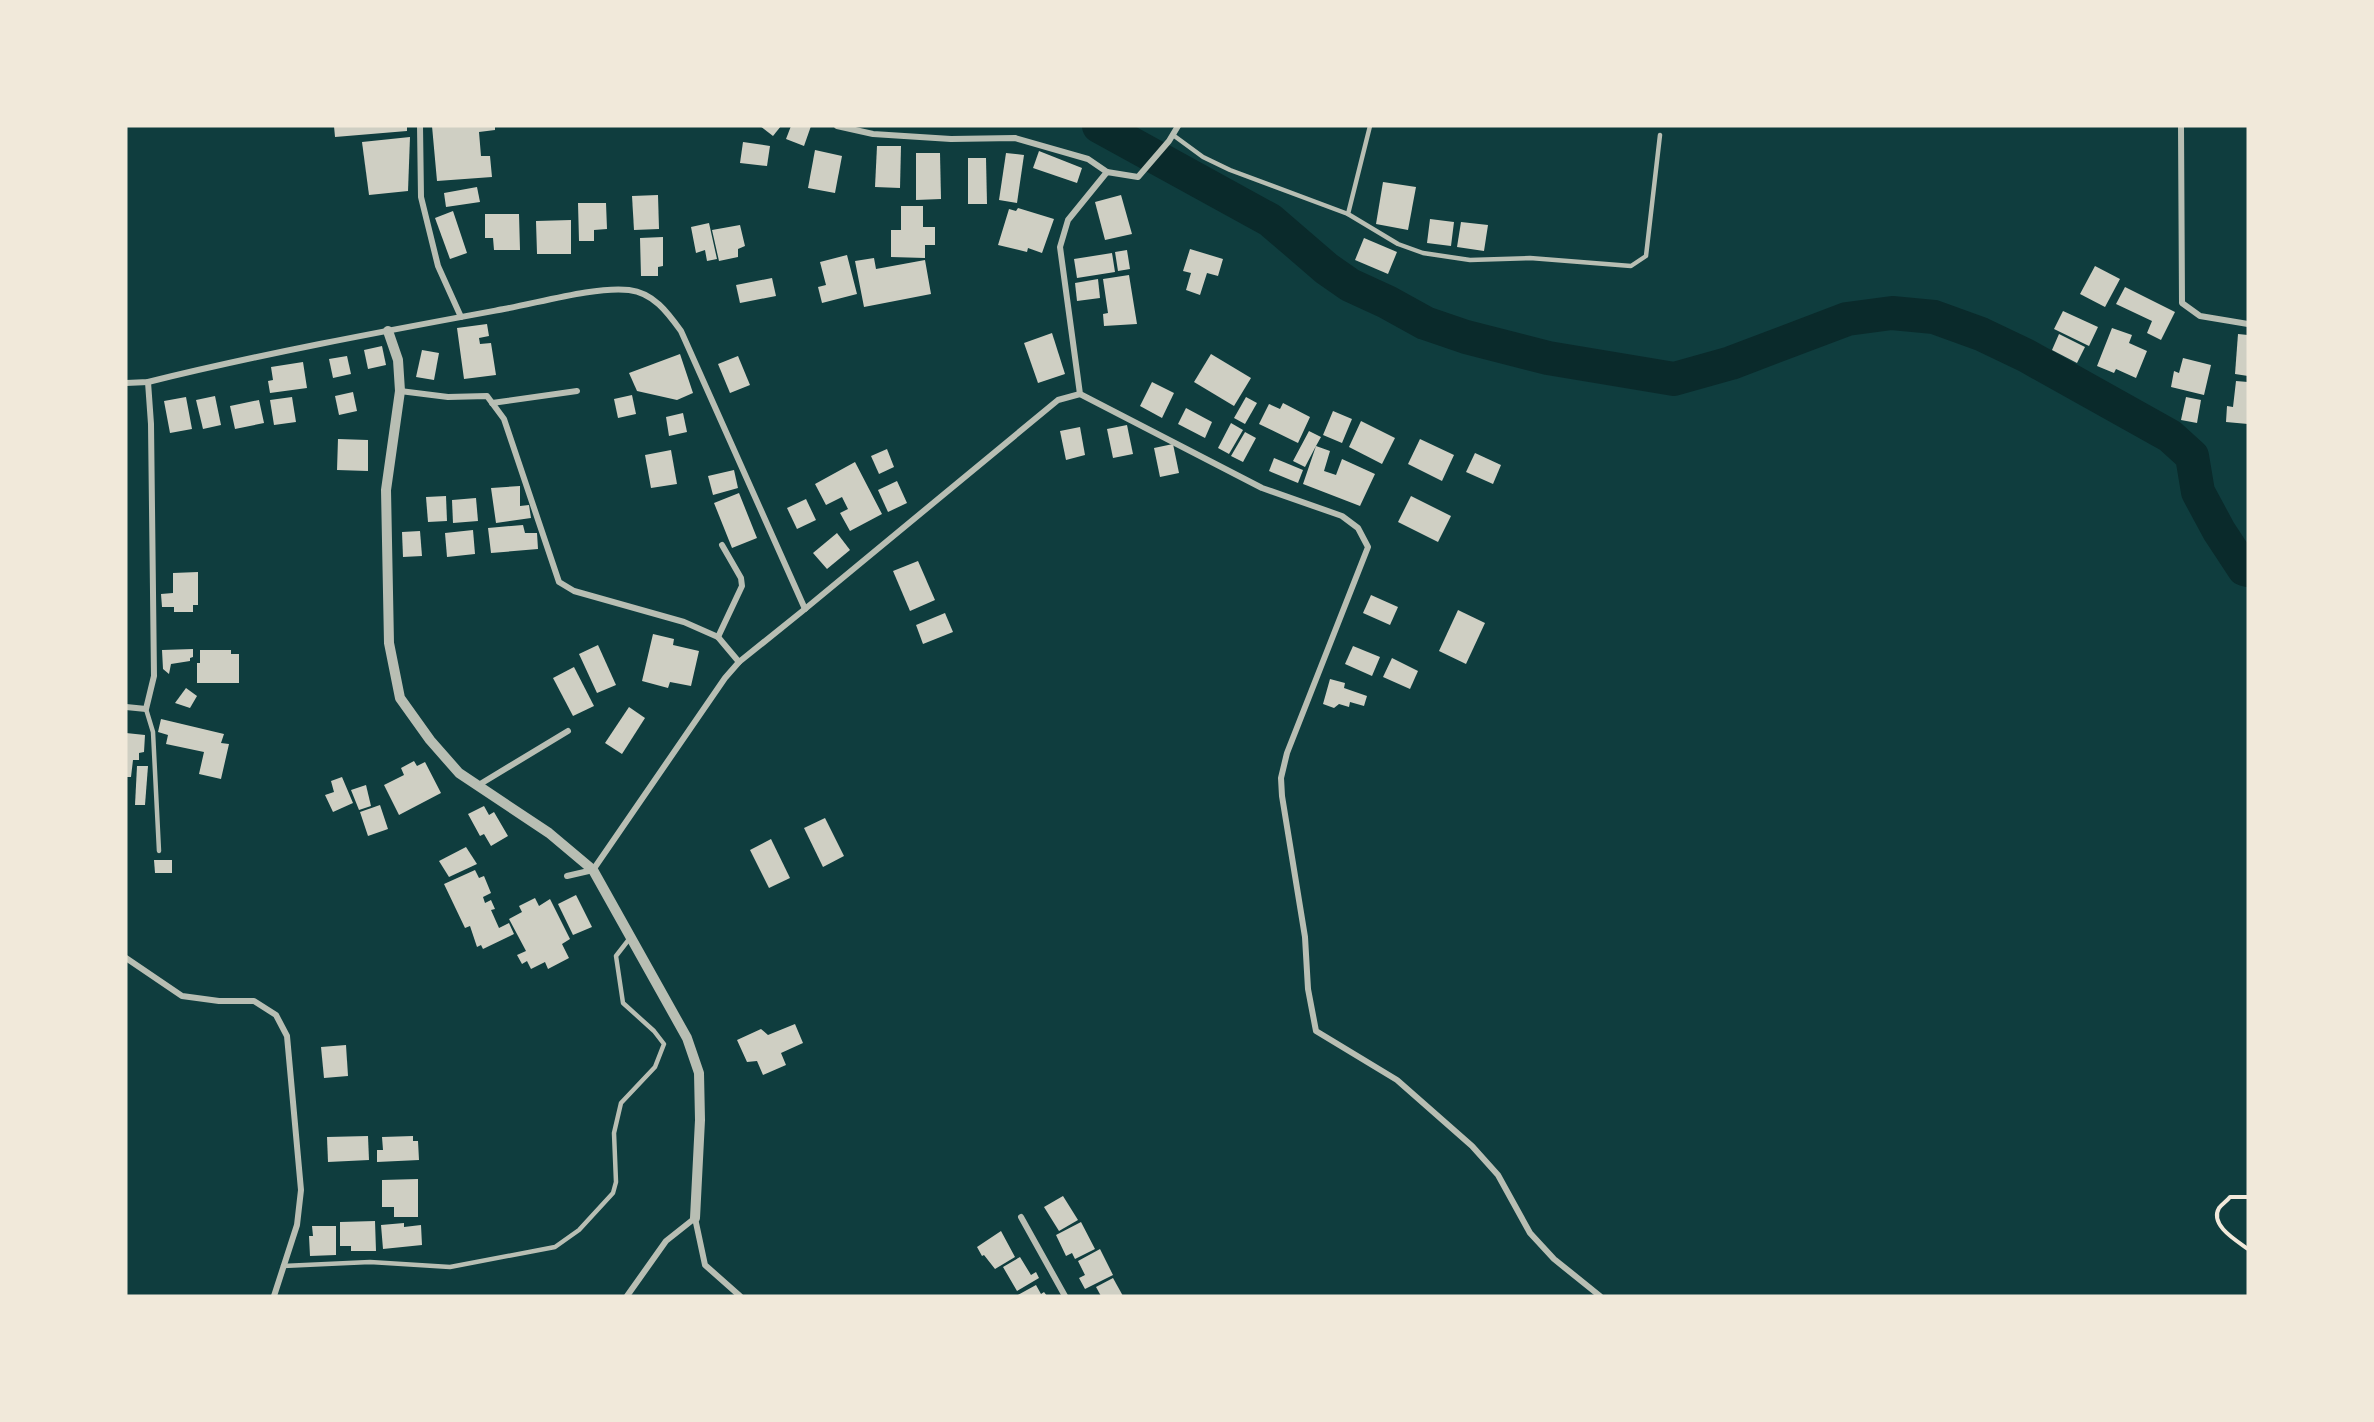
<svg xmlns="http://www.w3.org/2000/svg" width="2374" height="1422" viewBox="0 0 2374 1422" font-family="'Titillium Web',sans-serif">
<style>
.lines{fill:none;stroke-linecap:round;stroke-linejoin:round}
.river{stroke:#0a2a2b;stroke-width:34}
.building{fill:#cfcfc3}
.path{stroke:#f1e9da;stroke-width:4}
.service{stroke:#b8beb3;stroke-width:4.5}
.minor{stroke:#b8beb3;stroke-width:6}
.tertiary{stroke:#b8beb3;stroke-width:10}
</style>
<rect width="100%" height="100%" fill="#0f3d3e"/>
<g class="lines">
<!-- river -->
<path class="river" d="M1099,126L1270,220L1327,269L1350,285L1387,302L1425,323L1466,337L1548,358L1674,379L1731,363L1847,319L1892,313L1934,317L1981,334L2027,356L2170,436L2192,456L2198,492L2219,531L2244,569L2248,570"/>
</g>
<!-- building -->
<g class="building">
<path d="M334,126H407V131L335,137Z"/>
<path d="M432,126H495V130L479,132L481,156H490L492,177L437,181Z"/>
<path d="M760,126H781L773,136Z"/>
<path d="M791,126H811L804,146L786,139Z"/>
<path d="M410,137L408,191L369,195L362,142Z"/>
<path d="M743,142L770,146L767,166L740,163Z"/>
<path d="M877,146H901L900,188L875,187Z"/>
<path d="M815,150L842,156L835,193L808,188Z"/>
<path d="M1039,151L1082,168L1077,183L1033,168Z"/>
<path d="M916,153H940L941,199L916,200Z"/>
<path d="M1006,153L1024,155L1017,203L999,200Z"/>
<path d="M968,158H986L987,204H968Z"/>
<path d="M1383,182L1416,187L1408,230L1376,224Z"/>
<path d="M477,187L480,202L446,207L444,193Z"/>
<path d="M658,195L659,229L634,230L632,196Z"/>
<path d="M1121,195L1132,234L1105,240L1095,202Z"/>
<path d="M578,203H606L607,229L594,230V241H579Z"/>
<path d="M901,206H923V227H935V245H925V258L891,257V230H901Z"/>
<path d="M1018,208L1054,219L1042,253L1028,248L1027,252L998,245L1009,209L1016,211Z"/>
<path d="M453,211L467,253L450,259L435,218Z"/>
<path d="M485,214H519L520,250H494L493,238H485Z"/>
<path d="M1430,219L1454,222L1451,246L1427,243Z"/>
<path d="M571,220V254H537L536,221Z"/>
<path d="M1461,222L1488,225L1484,251L1457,247Z"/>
<path d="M709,223L717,259L707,261L705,250L696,253L691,227Z"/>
<path d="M740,225L745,246L738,249V257L719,261L712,230Z"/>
<path d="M663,237V266L658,267V276H641L640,238Z"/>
<path d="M1364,238L1397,252L1388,274L1355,260Z"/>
<path d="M1190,249L1223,259L1218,276L1207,273L1200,295L1186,290L1191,273L1183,271Z"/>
<path d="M1127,250L1130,269L1118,271L1115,252Z"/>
<path d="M1112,253L1115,272L1077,278L1074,259Z"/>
<path d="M847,255L857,294L822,303L818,287L826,285L820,262Z"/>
<path d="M874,258L876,269L925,260L931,294L864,307L855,261Z"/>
<path d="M2095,266L2120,279L2105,307L2080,294Z"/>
<path d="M1129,275L1137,324L1104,326L1103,314L1108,313L1103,279Z"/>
<path d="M772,278L776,296L740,303L736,285Z"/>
<path d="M1098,279L1100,298L1077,301L1075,283Z"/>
<path d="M2125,287L2175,312L2161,340L2147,333L2152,321L2116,304Z"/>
<path d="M2063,311L2098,327L2089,346L2054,329Z"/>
<path d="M487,324L489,336L479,338L480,344L491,343L496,375L464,379L457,328Z"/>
<path d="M2112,328L2132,335L2129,343L2147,351L2136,378L2116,369L2114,373L2097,366Z"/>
<path d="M1052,333L1065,374L1038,383L1024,343Z"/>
<path d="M2059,334L2085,347L2077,363L2052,350Z"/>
<path d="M2238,334L2248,335V376L2235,374Z"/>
<path d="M382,346L386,365L368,369L364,350Z"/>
<path d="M422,350L439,353L434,380L416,377Z"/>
<path d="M680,354L693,393L677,400L637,391L629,373Z"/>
<path d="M1211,354L1251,378L1234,406L1194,382Z"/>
<path d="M347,356L351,374L333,378L329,359Z"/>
<path d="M738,356L750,385L730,393L718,364Z"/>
<path d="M2183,358L2211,365L2204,395L2171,387L2174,371L2179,373Z"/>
<path d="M303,362L307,388L270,393L268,381L273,380L271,367Z"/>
<path d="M2236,381L2248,382V424L2226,422L2227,406L2233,407Z"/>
<path d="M1152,382L1174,393L1162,418L1140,406Z"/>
<path d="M353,392L357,411L339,415L335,396Z"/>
<path d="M632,395L636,414L618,418L614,399Z"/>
<path d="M215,396L221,425L203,429L196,400Z"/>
<path d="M186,397L192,429L170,433L164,401Z"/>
<path d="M292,397L296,422L274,425L270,400Z"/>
<path d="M1246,397L1257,403L1245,424L1234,418Z"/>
<path d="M2186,397L2201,400L2197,423L2181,420Z"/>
<path d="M259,400L264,423L235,429L230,406Z"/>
<path d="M1283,403L1310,417L1298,443L1259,424L1269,404L1280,409Z"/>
<path d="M1186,408L1212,422L1205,438L1178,424Z"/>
<path d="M1333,411L1352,419L1342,443L1323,435Z"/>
<path d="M683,413L687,432L669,436L666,417Z"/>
<path d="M1361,421L1395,438L1382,464L1349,447Z"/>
<path d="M1231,423L1243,430L1229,454L1218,448Z"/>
<path d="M1127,425L1133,454L1113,458L1107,429Z"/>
<path d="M1080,427L1085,455L1066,460L1060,431Z"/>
<path d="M1309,431L1321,437L1316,446L1330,451L1324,471L1336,475L1342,459L1375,474L1360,506L1303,484L1316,446L1305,467L1293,461Z"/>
<path d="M1245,432L1256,438L1243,462L1231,456Z"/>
<path d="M338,439L368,440V471L337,470Z"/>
<path d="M1420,439L1454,455L1442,481L1408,464Z"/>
<path d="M1173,444L1179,473L1160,477L1154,448Z"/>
<path d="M887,449L894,467L879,474L871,456Z"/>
<path d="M671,450L677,484L651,488L645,455Z"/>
<path d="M1475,453L1501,465L1493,484L1466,472Z"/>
<path d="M1274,458L1303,470L1298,483L1269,471Z"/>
<path d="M855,462L882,514L850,531L840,513L848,509L842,497L826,505L815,484Z"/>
<path d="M734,470L738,488L713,495L708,476Z"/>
<path d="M897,481L907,503L888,512L878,490Z"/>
<path d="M520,486V506L529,505L531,518L496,523L491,488Z"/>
<path d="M739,493L757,538L732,548L714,503Z"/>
<path d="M446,496L447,521L428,522L426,497Z"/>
<path d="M1411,496L1451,516L1438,542L1398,522Z"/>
<path d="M476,498L478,521L453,523L452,500Z"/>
<path d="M806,499L816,520L797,529L787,508Z"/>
<path d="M523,525L525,533H537L538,549L491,553L488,528Z"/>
<path d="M473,530L475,554L447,557L445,533Z"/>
<path d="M420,531L422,556L403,557L402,532Z"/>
<path d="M837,533L850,550L827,569L813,553Z"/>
<path d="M918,561L935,600L910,611L893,571Z"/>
<path d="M198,572V605H193V612H174V607H162L161,594L173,593V573Z"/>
<path d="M1371,595L1398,607L1390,625L1363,613Z"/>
<path d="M1458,610L1485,623L1466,664L1439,651Z"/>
<path d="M945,613L953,632L923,644L916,625Z"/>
<path d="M653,634L674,639L673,645L699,651L691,686L670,682L668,688L642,681Z"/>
<path d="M598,645L616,685L597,693L579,654Z"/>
<path d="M1353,646L1380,657L1372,676L1345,664Z"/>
<path d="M193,649V657L190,658V661L171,664L169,674L163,669L162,650Z"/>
<path d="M200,650H231V654H239V683H197V663H200Z"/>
<path d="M1392,658L1418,671L1410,689L1383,677Z"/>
<path d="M574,667L594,706L573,716L553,678Z"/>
<path d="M1330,679L1345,683L1344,688L1367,696L1364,706L1350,702L1349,707L1339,704L1334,708L1323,704Z"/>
<path d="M186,688L197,696L190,708L175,703Z"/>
<path d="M629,707L645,718L622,754L605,743Z"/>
<path d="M161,719L224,734L221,743L229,744L221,779L199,774L204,752L166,744L168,735L158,732Z"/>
<path d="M126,733L145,735L144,752L139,753V760H133L131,777H126Z"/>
<path d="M414,761L417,766L425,762L441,793L399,815L384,785L404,775L401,768Z"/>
<path d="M137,766H148L145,805H135Z"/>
<path d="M342,777L353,803L333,812L325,795L334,792L331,781Z"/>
<path d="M366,785L371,806L359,810L351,790Z"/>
<path d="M380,805L388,829L368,836L360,812Z"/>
<path d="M484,806L489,815L494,812L508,836L491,846L484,834L480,836L468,814Z"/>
<path d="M825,818L844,856L823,867L804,828Z"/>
<path d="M771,839L790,878L769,888L750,850Z"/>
<path d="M466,847L477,864L449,877L439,861Z"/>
<path d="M154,860H172V873H155Z"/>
<path d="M475,870L479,878L484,876L491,893L483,897L485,903L491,900L495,909L491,910L499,928L509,923L514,934L483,949L481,945L477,947L470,926L465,928L444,884Z"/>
<path d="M576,895L592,927L573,935L558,904Z"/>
<path d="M535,898L539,906L550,899L570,939L562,944L569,958L548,969L545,962L531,969L527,961L522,964L517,955L526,951L509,919L522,912L519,906Z"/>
<path d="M795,1024L803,1043L781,1053L786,1065L763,1075L757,1061L747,1062L737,1040L761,1029L768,1035Z"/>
<path d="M346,1045L348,1076L324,1078L321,1047Z"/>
<path d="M368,1136L369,1160L328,1162L327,1137Z"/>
<path d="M413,1136V1141H418L419,1160L377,1162V1150H383L382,1137Z"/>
<path d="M418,1179V1217H394V1207H382V1180Z"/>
<path d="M1063,1196L1078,1220L1059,1231L1044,1207Z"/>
<path d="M375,1221L376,1251H351V1246H340V1222Z"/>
<path d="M1081,1222L1095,1249L1075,1259L1072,1253L1066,1256L1056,1235Z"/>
<path d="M404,1223V1227L421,1225L422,1245L383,1249L381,1225Z"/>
<path d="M312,1226H336V1255L310,1256L309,1236H313Z"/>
<path d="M1001,1231L1015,1257L995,1269L984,1255L982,1256L977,1247Z"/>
<path d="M1100,1249L1113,1275L1085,1289L1079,1278L1085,1275L1078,1261Z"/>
<path d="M1020,1257L1031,1275L1036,1272L1039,1278L1017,1291L1003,1267Z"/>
<path d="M1113,1278L1123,1296H1101L1096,1287Z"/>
<path d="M1036,1285L1041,1294L1044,1292L1047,1296H1016Z"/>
</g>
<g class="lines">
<!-- path -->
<path class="path" d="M2248,1197H2230C2227,1201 2222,1204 2219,1208C2209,1225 2237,1241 2248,1249"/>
<!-- service -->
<g class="service">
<path d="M1370,126L1348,214L1398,244L1423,253L1470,260L1530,258L1631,266L1646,256L1660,135"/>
<path d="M1173,135L1203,157L1230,170L1348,214"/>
<path d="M146,709L153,732L159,851"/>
<path d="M283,1266L370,1262L450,1267L555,1247L579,1230L613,1193L616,1182L614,1133L621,1103L655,1067L664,1044L654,1031L623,1003L616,956L630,938"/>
</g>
<!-- minor -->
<g class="minor">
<path d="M420,126L421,197L438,266L461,317"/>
<path d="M837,126L873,134L951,139L1015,138L1088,159L1107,172"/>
<path d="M1178,126L1169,141L1138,177L1107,172L1068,220L1060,247L1080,394L1262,488L1342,516L1358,528L1368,547L1287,753L1281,778L1282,796L1305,937L1308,989L1316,1031L1397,1080L1472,1146L1498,1175L1530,1233L1554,1259L1600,1296"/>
<path d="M2181,126L2182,303L2200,316L2248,324"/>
<path d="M126,383L148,382C265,353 385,331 504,309C538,303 597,286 629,290C654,293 668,313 681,331L805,609"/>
<path d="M400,391L448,397L487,396L504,419L559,582L574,591L684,622L718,637L739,662"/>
<path d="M492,403L577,391"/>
<path d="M718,637L742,586L741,578L722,545"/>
<path d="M126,707L146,709L154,676L151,424L148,382"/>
<path d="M477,786L568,731"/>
<path d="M567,876L593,870L725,678L739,662L805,609L1058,400L1080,394"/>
<path d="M126,958L182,996L219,1001H254L276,1015L287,1036L301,1190L297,1225L274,1296"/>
<path d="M1021,1217L1065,1296"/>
<path d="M627,1296L666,1241L695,1218L705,1265L740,1296"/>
</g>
<!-- tertiary -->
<path class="tertiary" d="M388,331L398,360L400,391L386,490L389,643L400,698L430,740L459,773L549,833L593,870L687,1038L699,1073L700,1120L695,1218"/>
</g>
<!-- border -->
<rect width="2374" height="1422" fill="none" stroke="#f1e9da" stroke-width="255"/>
</svg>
